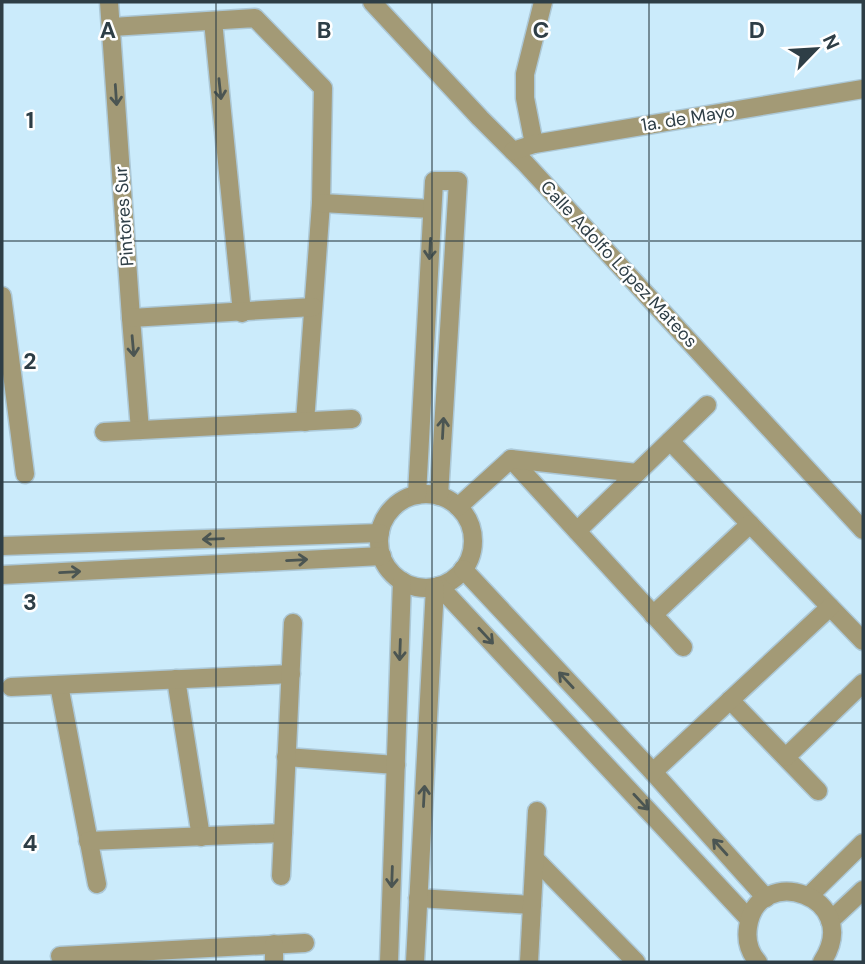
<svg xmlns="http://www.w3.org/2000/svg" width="865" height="964" viewBox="0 0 865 964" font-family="'DM Sans',sans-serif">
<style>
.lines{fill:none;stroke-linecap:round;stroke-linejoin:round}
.minor-casing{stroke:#acc8d7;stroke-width:21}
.minor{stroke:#a39a76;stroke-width:18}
.oneway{stroke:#4b5552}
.grid{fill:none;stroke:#2e3e46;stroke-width:2;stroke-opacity:0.55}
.labels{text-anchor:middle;stroke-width:5;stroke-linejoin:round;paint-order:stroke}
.street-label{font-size:18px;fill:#2e3e46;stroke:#fff}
.grid-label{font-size:23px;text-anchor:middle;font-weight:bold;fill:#2e3e46;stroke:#fff;stroke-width:5;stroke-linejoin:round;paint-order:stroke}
</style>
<rect width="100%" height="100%" fill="#cbebfb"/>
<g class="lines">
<!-- minor casing -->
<g class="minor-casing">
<g id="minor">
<path d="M109,2L131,318L140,430"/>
<path d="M372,2L480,118L525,163L863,530"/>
<path d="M213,21L242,313"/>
<path d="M112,27L255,18L323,88L321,203L305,422"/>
<path d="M534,144L525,98V74L543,2"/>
<path d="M513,151L534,144L863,89"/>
<path d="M321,203L432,209"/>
<path d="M2,296L25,474"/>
<path d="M131,318L313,307"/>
<path d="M104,432L352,419"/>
<path d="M670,441L863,641"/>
<path d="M511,459L683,647"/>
<circle cx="426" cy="541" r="47"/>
<path d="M417,495L434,181H458L439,496"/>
<path d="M458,507L511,459L637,473"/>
<path d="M577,531L707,405"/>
<path d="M2,546L380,533"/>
<path d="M463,569L653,772L766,898"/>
<path d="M2,575L382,556"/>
<path d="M439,586L749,919"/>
<path d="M653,615L750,524"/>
<path d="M176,679L201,837"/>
<path d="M59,685L97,884"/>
<path d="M11,687L291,674"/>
<path d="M730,700L818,791"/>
<path d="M286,757L396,765"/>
<path d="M786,757L863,683"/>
<path d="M653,772L830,607"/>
<path d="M88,841L283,833"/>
<path d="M535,859L636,962"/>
<path d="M281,876L293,623"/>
<path d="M809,896L863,843"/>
<path d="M418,898L532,905"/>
<path d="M830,921L863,890"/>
<path d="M60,956L305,943"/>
<path d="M274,962V944"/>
<path d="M389,962L402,581"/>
<path d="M415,962L435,587"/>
<path d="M529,962L537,811"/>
<path d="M758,962C749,952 746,940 748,927C757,861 865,896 822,962"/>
</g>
</g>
<!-- minor -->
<use href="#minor" class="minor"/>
</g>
<!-- one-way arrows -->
<defs><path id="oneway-shaft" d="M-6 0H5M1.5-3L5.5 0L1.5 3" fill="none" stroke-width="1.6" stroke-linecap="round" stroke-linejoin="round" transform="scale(1.75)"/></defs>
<g class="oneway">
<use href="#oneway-shaft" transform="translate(220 89) rotate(84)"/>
<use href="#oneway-shaft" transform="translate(116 95) rotate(86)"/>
<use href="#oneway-shaft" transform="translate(430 249) rotate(93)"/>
<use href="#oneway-shaft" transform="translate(133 346) rotate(85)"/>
<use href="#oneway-shaft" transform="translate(443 428) rotate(-87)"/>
<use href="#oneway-shaft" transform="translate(213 539) rotate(178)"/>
<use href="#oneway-shaft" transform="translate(297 560) rotate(-3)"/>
<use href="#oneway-shaft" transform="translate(70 572) rotate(-3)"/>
<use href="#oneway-shaft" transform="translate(486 636) rotate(47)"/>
<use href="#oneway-shaft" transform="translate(400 650) rotate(92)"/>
<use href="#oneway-shaft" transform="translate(566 680) rotate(-133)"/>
<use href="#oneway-shaft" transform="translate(424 796) rotate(-87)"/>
<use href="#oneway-shaft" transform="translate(641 802) rotate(47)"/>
<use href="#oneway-shaft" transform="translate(720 847) rotate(-132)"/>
<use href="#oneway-shaft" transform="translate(392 877) rotate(92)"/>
</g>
<!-- grid -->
<path class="grid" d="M216,2V962M432,2V962M649,2V962M2,241H863M2,482H863M2,723H863"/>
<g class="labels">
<!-- street labels -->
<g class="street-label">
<text transform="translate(688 118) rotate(-9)" y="6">1a. de Mayo</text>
<text transform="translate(124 216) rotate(-94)" y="6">Pintores Sur</text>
<text transform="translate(619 264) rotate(47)" y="6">Calle Adolfo López Mateos</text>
</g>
</g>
<g class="grid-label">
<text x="108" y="38">A</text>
<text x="324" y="38">B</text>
<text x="541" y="38">C</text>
<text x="757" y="38">D</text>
<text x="30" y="128">1</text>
<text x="30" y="369">2</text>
<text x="30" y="610">3</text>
<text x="30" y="851">4</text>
</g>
<!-- border -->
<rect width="865" height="964" fill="none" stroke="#2e3e46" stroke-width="7"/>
<!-- north arrow -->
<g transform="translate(816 49) rotate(65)" stroke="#ffffff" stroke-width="5" paint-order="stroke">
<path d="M0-5L12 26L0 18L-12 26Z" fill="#2e3e46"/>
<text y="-10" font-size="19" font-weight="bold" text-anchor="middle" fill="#2e3e46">N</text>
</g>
</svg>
